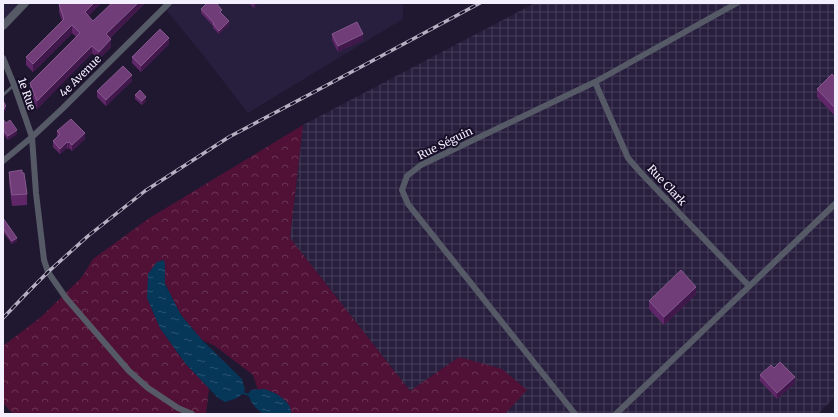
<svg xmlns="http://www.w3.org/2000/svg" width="838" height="417" viewBox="0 0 838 417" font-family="Merriweather,serif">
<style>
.built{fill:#281e3e}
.industrial{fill:url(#industrial-grid)}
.forest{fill:url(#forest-crowns)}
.water{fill:url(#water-ripples)}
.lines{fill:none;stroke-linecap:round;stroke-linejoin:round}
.stream{stroke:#063658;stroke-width:2}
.service{stroke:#565a67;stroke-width:3}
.minor{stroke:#565a67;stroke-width:6}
.tertiary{stroke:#565a67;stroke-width:8}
.rail-casing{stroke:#b5b0c2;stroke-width:3.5}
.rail{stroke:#170f27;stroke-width:2;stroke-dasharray:6;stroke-linecap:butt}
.wall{fill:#602768}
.shaded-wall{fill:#40184b}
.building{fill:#703d78;stroke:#84588d}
.labels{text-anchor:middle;stroke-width:4;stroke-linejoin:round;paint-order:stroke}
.street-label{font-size:11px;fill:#f3effe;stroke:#170f27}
</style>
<defs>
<pattern id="industrial-grid" width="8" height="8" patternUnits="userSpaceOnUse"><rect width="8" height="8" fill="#281e3e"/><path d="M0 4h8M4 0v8" fill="none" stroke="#483f5b"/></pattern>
<pattern id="forest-crowns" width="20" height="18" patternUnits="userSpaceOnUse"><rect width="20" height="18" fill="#511136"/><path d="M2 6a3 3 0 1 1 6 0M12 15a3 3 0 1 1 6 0" fill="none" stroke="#6a3454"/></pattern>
<pattern id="water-ripples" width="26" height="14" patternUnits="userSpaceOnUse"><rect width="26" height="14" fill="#063658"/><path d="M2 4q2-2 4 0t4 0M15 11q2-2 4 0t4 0" fill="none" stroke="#2b5371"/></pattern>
</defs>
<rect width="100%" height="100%" fill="#201831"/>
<!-- built -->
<g class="built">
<path d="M3,3H31L3,30Z"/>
<path d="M160,3H403V19L248,113L203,55L167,11Z"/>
</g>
<!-- industrial -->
<path class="industrial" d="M535,3H835V397L818,414H503L459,357L410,391L290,238L303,125Z"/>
<!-- forest -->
<path class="forest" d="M303,125L290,238L410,391L459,357L502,369L527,390L505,414H291V410L264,389L258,390L253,375L215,346L202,340L181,315L165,283V263L147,298L160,328L185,363L209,388L206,414H13L3,403V346L41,317L82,277L93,259L148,219Z"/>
<!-- water -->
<g class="water">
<path d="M163,260L165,263V284L181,315L202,340L242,379L245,390C241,398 234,399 225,402L218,398L185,363L160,328L147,298L148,274L157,262Z"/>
<path d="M264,389C275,392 292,401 291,414H263C255,408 251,403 248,394L251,390Z"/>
</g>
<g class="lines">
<!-- stream -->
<path class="stream" d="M243,393L249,395"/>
<!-- service -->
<path class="service" d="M3,95L14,85"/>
<!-- minor -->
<g class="minor">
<path d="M3,58L14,85L32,137L36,193L44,260L48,272L66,298L129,371L148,388L178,408L192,414"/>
<path d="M595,82L628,158L641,173L749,286"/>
<path d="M3,161L32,137L62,109L169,3"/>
<path d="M575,414L408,204L402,190L407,176L421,165L595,82L737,3"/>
<path d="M616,414L835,204"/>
</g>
<!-- tertiary -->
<path class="tertiary" d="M3,26L25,3"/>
<!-- rail casing -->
<g class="rail-casing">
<path id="rail" d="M3,318L28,292L48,272L88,236L145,191L229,137L316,91L480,3"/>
</g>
<!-- rail -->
<use href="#rail" class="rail"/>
</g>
<!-- wall -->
<g class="wall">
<path d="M80,3H101L88,16L93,21L112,3H145L110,38L111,47L99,59L92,53L37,109L30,91V83L76,37L72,33L33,72L26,65V57L62,21L59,12V4H79Z"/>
<path d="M249,3H258L254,8Z"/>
<path d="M201,9L222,14L229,25L219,34L213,28V26L201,13Z"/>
<path d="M332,34L363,40L338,52L332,40Z"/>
<path d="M169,44L141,72L132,63V57Z"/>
<path d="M835,78V116L817,97V89Z"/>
<path d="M132,81L106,106L97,97V91Z"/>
<path d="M135,95L146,101L142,105L135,99Z"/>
<path d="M3,119L6,123L17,134L8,140L3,133Z"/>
<path d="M57,131L85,139L72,151L69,148L68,149L67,148L60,154L53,147V141L57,137Z"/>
<path d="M9,172L27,194V205L12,206L9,183Z"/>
<path d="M3,218L17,241L12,244L3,232Z"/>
<path d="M696,294L664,325L649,309V301Z"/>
<path d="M774,368L795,383L777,399L760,381V375Z"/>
</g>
<!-- shaded-wall -->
<g class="shaded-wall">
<path d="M94,3H101L85,20V12Z"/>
<path d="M138,3H145L106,41V34Z"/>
<path d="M254,3H258L254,8Z"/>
<path d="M229,21V25L219,34V31Z"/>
<path d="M72,25V33L33,72V64Z"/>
<path d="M363,34V40L338,52V46Z"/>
<path d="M169,38V44L141,72V66Z"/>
<path d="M111,39V47L99,59V52Z"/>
<path d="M92,46V53L37,109V101Z"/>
<path d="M132,75V81L106,106V100Z"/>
<path d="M146,97V101L142,105V101Z"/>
<path d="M5,104L6,110L3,113V110Z"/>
<path d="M17,130V134L8,140V136Z"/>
<path d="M85,133V139L72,151V145Z"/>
<path d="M67,142V148L60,154V149Z"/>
<path d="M69,142V148L68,149V143Z"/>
<path d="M17,238V241L12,244V241Z"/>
<path d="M696,287V294L664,325V317Z"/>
<path d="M795,377V383L777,399V393Z"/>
</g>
<!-- building -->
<g class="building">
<path d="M60,3H75L79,4L80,3H94L85,12L93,21L112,3H138L106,34L111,39L99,52L92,46L37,101L30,83L80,33L72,25L33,64L26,57L64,19L59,4Z"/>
<path d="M207,3H216L222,10L220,12L229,21L219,31L213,24L214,23L201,9Z"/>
<path d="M357,22L363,34L338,46L332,34Z"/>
<path d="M160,29L169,38L141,66L132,57Z"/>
<path d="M123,66L132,75L106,100L97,91Z"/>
<path d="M832,74L835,78V108L817,89Z"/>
<path d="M140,90L146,97L142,101L135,95Z"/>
<path d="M3,101L5,104V105L6,106L4,108H5L3,110Z"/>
<path d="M3,119L6,123L10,120L17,130L8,136L3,129Z"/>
<path d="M71,119L85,133L72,145L69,142L68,143L67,142L60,149L53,141L60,134L57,131Z"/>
<path d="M22,170V173H24L27,194L12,195L9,172Z"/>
<path d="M3,218L17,238L12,241L3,228Z"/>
<path d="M681,270L696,287L664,317L649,301Z"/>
<path d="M780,362L795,377L777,393L760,375L771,365L774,368Z"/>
</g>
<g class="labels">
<!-- street labels -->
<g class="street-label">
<text transform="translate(80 76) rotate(-45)" y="4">4e Avenue</text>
<text transform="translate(27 94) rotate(71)" y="4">1e Rue</text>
<text transform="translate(445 143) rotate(-26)" y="4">Rue Séguin</text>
<text transform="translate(667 185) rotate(47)" y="4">Rue Clark</text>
</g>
</g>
<!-- border -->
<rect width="838" height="417" fill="none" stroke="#f3effe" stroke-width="8"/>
</svg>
